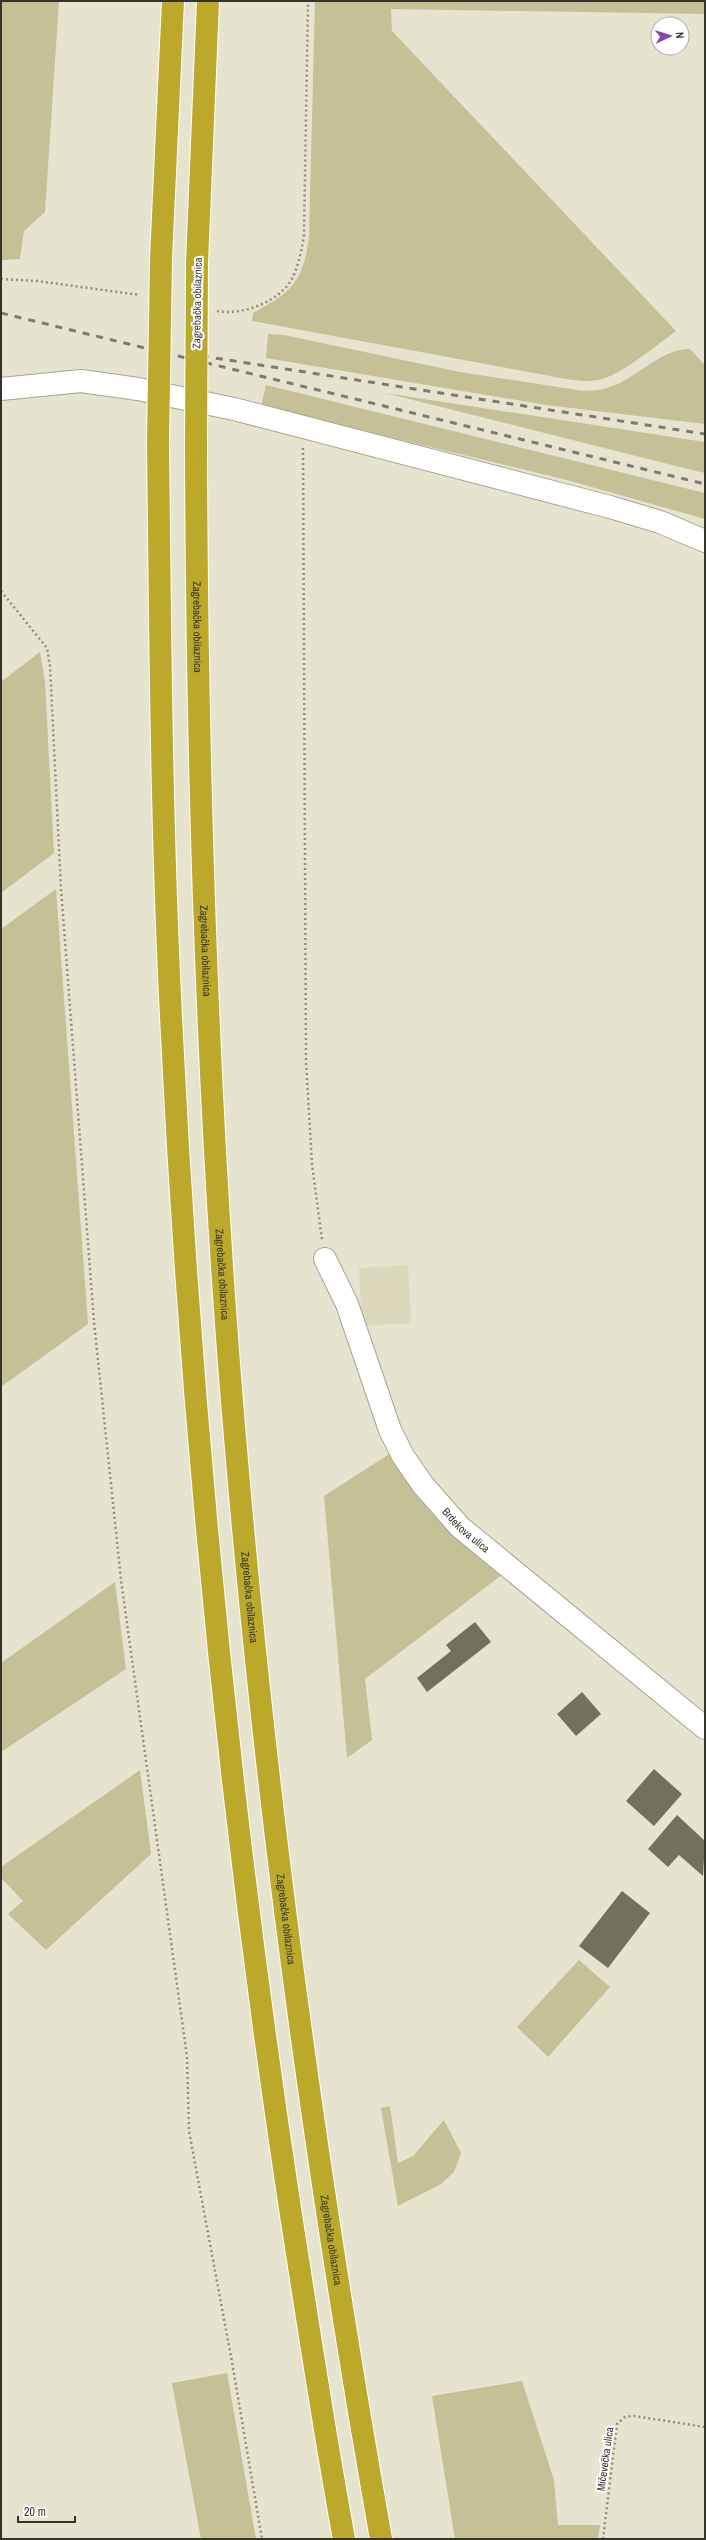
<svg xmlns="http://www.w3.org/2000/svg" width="706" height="2540" viewBox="0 0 706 2540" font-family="'Archivo Narrow',sans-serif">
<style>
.built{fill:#dcd8bc}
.green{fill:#c6c096}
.building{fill:#73705e}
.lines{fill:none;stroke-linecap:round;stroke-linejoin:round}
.minor-casing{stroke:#a7a592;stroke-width:24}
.highway-casing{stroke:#fff;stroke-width:24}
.path{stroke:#918e80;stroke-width:2.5;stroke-dasharray:2 3;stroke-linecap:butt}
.minor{stroke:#fff;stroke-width:22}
.highway{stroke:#bca92b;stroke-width:22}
.rail{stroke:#7d7b6e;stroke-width:3;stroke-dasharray:7 7;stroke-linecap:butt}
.highway-bridge-casing{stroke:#fff;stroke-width:24;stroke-linecap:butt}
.highway-bridge{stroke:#bca92b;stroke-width:22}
.labels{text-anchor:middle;stroke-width:4;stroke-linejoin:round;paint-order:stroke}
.street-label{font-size:11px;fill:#35342c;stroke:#fff}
</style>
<rect width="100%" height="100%" fill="#e6e3cf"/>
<!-- built -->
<path class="built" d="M408,1265L411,1323L362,1326L359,1268Z"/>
<!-- green -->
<g class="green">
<path d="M1,1H59L45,212L24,231L20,259L1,260Z"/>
<path d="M315,1H705V14L391,9L392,31L676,331C658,344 619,377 598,380C581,383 562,378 545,375L252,321L253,313C292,292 303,282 309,237Z"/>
<path d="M268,334L284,335L460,372L584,391C590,390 597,391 603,389C634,383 659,348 690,349L705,365V424L546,405L266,358Z"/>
<path d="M266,385L705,493V519L567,480L261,406Z"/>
<path d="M385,393L705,442V473L696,471Z"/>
<path d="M40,652L45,682L54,853L1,893V682Z"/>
<path d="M56,889L88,1324L1,1387V929Z"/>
<path d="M391,1453L503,1574L365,1679L372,1740L347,1758L324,1496Z"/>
<path d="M115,1582L126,1669L1,1752V1663Z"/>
<path d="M140,1770L151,1854L46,1950L8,1914L23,1901L1,1878V1867Z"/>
<path d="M579,1960L610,1987L548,2057L517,2027Z"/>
<path d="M390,2106L398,2163L413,2156L444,2120L461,2153L454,2172L441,2184L398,2206L381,2108Z"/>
<path d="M227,2373L256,2539H201L172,2383Z"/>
<path d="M522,2381L554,2480L558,2525H600L598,2539H455L432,2396Z"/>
</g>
<!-- building -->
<g class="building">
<path d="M475,1622L491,1642L427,1692L417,1678L451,1651L446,1645Z"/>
<path d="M582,1692L601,1714L576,1736L557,1714Z"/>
<path d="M654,1769L682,1794L654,1826L626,1801Z"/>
<path d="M677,1815L705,1841L703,1876L679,1855L668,1867L648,1849Z"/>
<path d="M622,1891L650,1913L608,1968L579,1946Z"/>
</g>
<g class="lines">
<!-- minor casing -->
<g class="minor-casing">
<g id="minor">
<path d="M1,389L81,381L138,389L234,409L610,507L660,522L705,541"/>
<path id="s1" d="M325,1259L347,1304L390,1430L403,1456L423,1485L460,1527L705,1728"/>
</g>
</g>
<!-- highway casing -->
<g class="highway-casing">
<g id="highway">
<path d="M161,259L173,1"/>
<path d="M197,263L208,1"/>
<path d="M158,442C160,612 161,781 168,951C186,1374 227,1796 291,2215C308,2323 324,2431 344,2539"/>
<path id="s2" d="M196,446C197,781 207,1116 236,1449C267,1815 317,2178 381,2539"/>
</g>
</g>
<!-- path -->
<g class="path">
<path d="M1,279L37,281L140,295"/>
<path d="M217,311C243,316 281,301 293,277C299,263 302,249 304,235L308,1"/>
<path d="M303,448L306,1062L312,1164L322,1240"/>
<path d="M1,591L47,648L50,666L61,889L94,1322L121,1580L187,2057L189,2131L232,2362L262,2539"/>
<path d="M603,2539L617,2424L625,2417L634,2416L705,2427"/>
</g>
<!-- minor -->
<use href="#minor" class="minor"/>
<!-- highway -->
<use href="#highway" class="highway"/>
<!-- rail -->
<g class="rail">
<path d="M1,313L705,484"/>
<path d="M202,356L705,434"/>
</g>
<!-- highway-bridge casing -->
<g class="highway-bridge-casing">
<g id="highway-bridge">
<path d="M158,442L161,259"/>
<path d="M196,446L197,263"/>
</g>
</g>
<!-- highway-bridge -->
<use href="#highway-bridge" class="highway-bridge"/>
</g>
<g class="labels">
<!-- street labels -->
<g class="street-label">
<text transform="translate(197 303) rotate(-89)" y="4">Zagrebačka obilaznica</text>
<text dy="4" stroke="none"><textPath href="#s2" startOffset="181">Zagrebačka obilaznica</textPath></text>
<text dy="4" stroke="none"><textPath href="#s2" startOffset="505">Zagrebačka obilaznica</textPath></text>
<text dy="4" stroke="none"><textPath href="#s2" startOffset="829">Zagrebačka obilaznica</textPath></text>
<text dy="4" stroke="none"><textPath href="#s1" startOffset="310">Brdekova ulica</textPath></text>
<text dy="4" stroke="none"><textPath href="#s2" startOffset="1153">Zagrebačka obilaznica</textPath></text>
<text dy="4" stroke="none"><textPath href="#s2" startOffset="1477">Zagrebačka obilaznica</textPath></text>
<text dy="4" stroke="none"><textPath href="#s2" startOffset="1801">Zagrebačka obilaznica</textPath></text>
<text transform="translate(605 2459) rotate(-82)" y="4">Mičevečka ulica</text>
</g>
</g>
<!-- border -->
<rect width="706" height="2540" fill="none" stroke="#35342c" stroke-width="4"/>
<!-- north arrow -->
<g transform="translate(670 36) rotate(86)"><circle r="19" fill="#ffffff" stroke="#aeaeab"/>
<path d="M0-3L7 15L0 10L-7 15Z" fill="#8a43b6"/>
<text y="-6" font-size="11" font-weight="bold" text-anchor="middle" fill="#35342c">N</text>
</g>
<!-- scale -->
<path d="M18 2516v6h57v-6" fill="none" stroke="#35342c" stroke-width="2"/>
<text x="24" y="2516" font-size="12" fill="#35342c" stroke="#ffffff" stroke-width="3" paint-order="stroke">20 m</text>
</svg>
